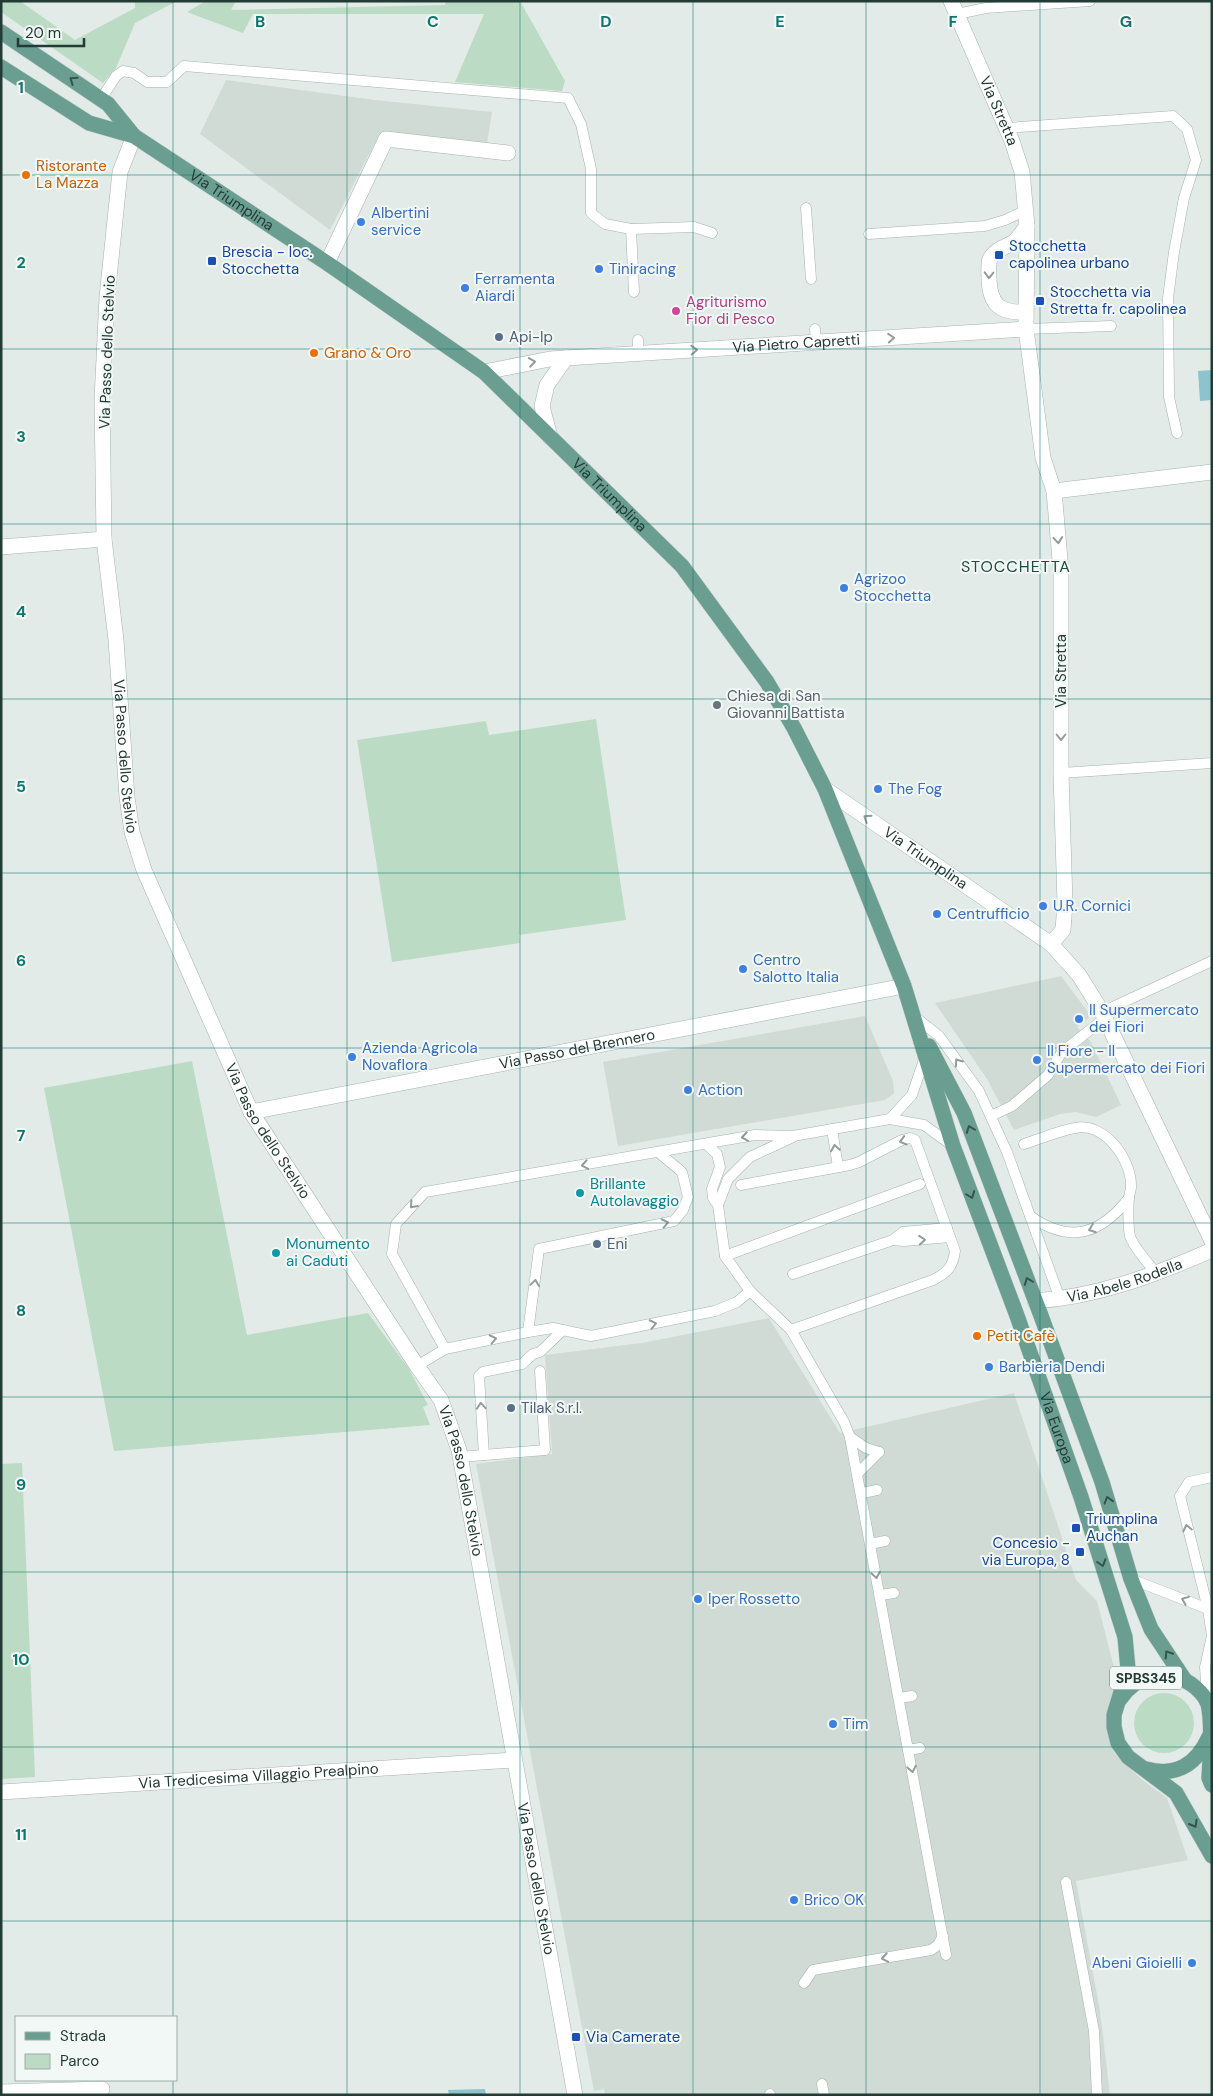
<svg xmlns="http://www.w3.org/2000/svg" width="1213" height="2096" viewBox="0 0 1213 2096" font-family="'DM Sans',sans-serif">
<style>
.built{fill:#d0dbd6}
.green{fill:#bcdbc4}
.water{fill:#8cc3cd}
.lines{fill:none;stroke-linecap:round;stroke-linejoin:round}
.lane-casing{stroke:#a5b3ae;stroke-width:11}
.street-casing{stroke:#a5b3ae;stroke-width:16}
.secondary-casing{stroke:#a1b6af;stroke-width:16}
.primary-casing{stroke:#c1c8c6;stroke-width:16}
.lane{stroke:#fff;stroke-width:10}
.street{stroke:#fff;stroke-width:15}
.secondary{stroke:#fff;stroke-width:15}
.primary{stroke:#699e91;stroke-width:15}
.oneway{stroke:#34544c}
.oneway2{stroke:#919d9a}
.grid{fill:none;stroke:#0f766e;stroke-width:1;stroke-opacity:0.55}
.food-dot{fill:#e8710a;stroke:#f2f8f5;stroke-width:2}
.shop-dot{fill:#3f7fe0;stroke:#f2f8f5;stroke-width:2}
.transit-dot{fill:#1a4fb4;stroke:#f2f8f5;stroke-width:2}
.hotel-dot{fill:#d1479c;stroke:#f2f8f5;stroke-width:2}
.service-dot{fill:#5c6f8a;stroke:#f2f8f5;stroke-width:2}
.worship-dot{fill:#6b7280;stroke:#f2f8f5;stroke-width:2}
.culture-dot{fill:#0f9aa8;stroke:#f2f8f5;stroke-width:2}
.labels{text-anchor:middle;stroke-width:4;stroke-linejoin:round;paint-order:stroke}
.shield{fill:#f2f8f5;stroke:#61746f;stroke-width:1}
.shield-label{font-size:14px;font-weight:bold;fill:#233b35}
.street-label{font-size:15px;fill:#233b35;stroke:#f2f8f5}
.food-label{font-size:15px;fill:#c56008;stroke:#f2f8f5;text-anchor:start}
.shop-label{font-size:15px;fill:#366cbe;stroke:#f2f8f5;text-anchor:start}
.transit-label{font-size:15px;fill:#164399;stroke:#f2f8f5;text-anchor:start}
.hotel-label{font-size:15px;fill:#b23c85;stroke:#f2f8f5;text-anchor:start}
.service-label{font-size:15px;fill:#4e5e75;stroke:#f2f8f5;text-anchor:start}
.worship-label{font-size:15px;fill:#5b616d;stroke:#f2f8f5;text-anchor:start}
.culture-label{font-size:15px;fill:#0d838f;stroke:#f2f8f5;text-anchor:start}
.neighbourhood-label{font-size:16px;letter-spacing:1px;fill:#204c42;stroke:#f2f8f5}
.grid-label{font-size:16px;text-anchor:middle;font-weight:bold;fill:#0f766e;stroke:#f2f8f5;stroke-width:4;stroke-linejoin:round;paint-order:stroke}
</style>
<rect width="100%" height="100%" fill="#e2ebe7"/>
<!-- built -->
<g class="built">
<path d="M226,80L375,100L492,112L487,143L380,133L330,230L200,134Z"/>
<path d="M1061,976L1091,1016L1077,1027L1091,1042L1121,1105L1096,1117L1076,1112L1060,1114L1014,1130L987,1079L935,1003Z"/>
<path d="M865,1016L893,1081L894,1093L885,1100L618,1146L603,1062Z"/>
<path d="M769,1318L840,1433L1014,1393L1076,1580L1097,1601L1116,1675L1109,1714L1108,1733L1111,1745L1115,1754L1140,1778L1167,1798L1188,1860L1076,1881L1100,2011L1110,2095H605L604,2089L594,2091L476,1464L552,1454L545,1355L642,1343Z"/>
</g>
<!-- green -->
<g class="green">
<path d="M1,1H20L75,40L135,8V1H177L135,23L116,68L103,83L1,12Z"/>
<path d="M206,1H236L231,10L445,5L446,1H520L565,81L562,91L455,82L484,14H253L243,33L187,12Z"/>
<path d="M596,719L626,920L519,935L520,943L392,962L357,740L486,721L489,735Z"/>
<path d="M192,1061L247,1335L368,1313L409,1369L428,1405L423,1407L430,1425L114,1451L44,1088Z"/>
<path d="M22,1463L35,1777L1,1779V1464Z"/>
<circle cx="1164" cy="1723" r="30"/>
</g>
<!-- water -->
<g class="water">
<path d="M1212,370V400L1200,401L1198,371Z"/>
<path d="M485,2089L486,2095H449L448,2090Z"/>
</g>
<g class="lines">
<!-- lane casing -->
<g class="lane-casing">
<g id="lane">
<path d="M957,14L986,8L1090,1"/>
<path d="M101,99L116,76L123,71L134,73L147,82H167L184,66L568,98L581,124L591,169V213L605,224L631,229L694,227L712,233"/>
<path d="M1007,128L1173,116L1187,129L1196,160L1184,198L1174,252L1168,298L1169,397L1177,433"/>
<path d="M806,208L811,279"/>
<path d="M631,229L634,292"/>
<path d="M869,234L985,226L1005,220L1027,210"/>
<path d="M815,329L816,343"/>
<path d="M1026,329L1111,326"/>
<path d="M638,340V353"/>
<path d="M1061,773L1212,763"/>
<path d="M1102,1012L1212,961"/>
<path d="M914,1016L939,1036L979,1091L1007,1152L1060,1299"/>
<path d="M991,1116L1012,1106L1048,1075L1062,1052L1105,1018"/>
<path d="M890,1119L912,1095L925,1057"/>
<path d="M832,1129L838,1167"/>
<path d="M706,1144L717,1154L720,1167L712,1189L713,1198L718,1205L725,1256L750,1291L791,1330L844,1422L850,1437L946,1955"/>
<path d="M1024,1144C1040,1139 1058,1131 1075,1128C1105,1122 1132,1160 1131,1187C1131,1191 1129,1194 1129,1198C1128,1206 1128,1228 1130,1236C1133,1247 1149,1264 1157,1274"/>
<path d="M741,1185L850,1165L859,1162L902,1140L910,1138L915,1140L955,1251C953,1267 947,1273 933,1280L791,1330"/>
<path d="M718,1205L728,1179L750,1157L793,1137"/>
<path d="M1030,1216C1070,1244 1100,1235 1129,1198"/>
<path d="M893,1240L904,1241L950,1237"/>
<path d="M725,1256L920,1184"/>
<path d="M793,1274L893,1240L903,1232L947,1228"/>
<path d="M528,1332L539,1249L674,1221L683,1210L688,1197L682,1172L658,1152"/>
<path d="M445,1349L392,1254L396,1224L425,1192L755,1135L793,1136L890,1119L924,1125L953,1146"/>
<path d="M417,1366L445,1349L528,1332L553,1328L591,1336L715,1311L737,1302L750,1291"/>
<path d="M850,1437L866,1448L879,1452"/>
<path d="M484,1455L479,1376L483,1372L522,1364L533,1354L540,1352L563,1330"/>
<path d="M460,1457L545,1450L540,1371"/>
<path d="M858,1473L879,1452"/>
<path d="M862,1493L877,1490"/>
<path d="M870,1544L885,1541"/>
<path d="M1131,1579L1208,1609L1212,1636L1205,1667L1207,1700"/>
<path d="M880,1595L894,1593"/>
<path d="M1208,1609L1180,1496L1189,1482L1212,1477"/>
<path d="M899,1698L912,1696"/>
<path d="M908,1750L920,1748"/>
<path d="M1066,1882L1094,2031L1097,2095"/>
<path d="M804,1983L813,1970L931,1950L938,1945L943,1936"/>
<path d="M822,2084L824,2095"/>
<path d="M770,2094V2095"/>
</g>
</g>
<!-- street casing -->
<g class="street-casing">
<g id="street">
<path id="s1" d="M134,136L120,172L107,297L102,399L104,539L116,640L127,797L132,832L144,870L251,1112L417,1366L441,1400L459,1450L575,2095"/>
<path d="M327,263L386,139L508,153"/>
<path d="M1025,312C1000,313 990,305 989,279C989,274 988,264 990,259C995,249 1007,247 1015,241C1019,237 1023,231 1027,226"/>
<path id="s2" d="M484,372L550,359L1026,329"/>
<path d="M550,437L542,406L547,385L566,358"/>
<path d="M1,547L104,539"/>
<path id="s3" d="M825,789L1051,944L1079,975L1102,1012L1212,1241"/>
<path d="M1051,944L1063,930L1065,903L1061,773V571L1054,491"/>
<path id="s4" d="M251,1112L904,986"/>
<path id="s5" d="M1035,1301C1097,1297 1155,1275 1212,1250"/>
<path id="s6" d="M1,1792L514,1760"/>
<path d="M1,2092L102,2089"/>
</g>
</g>
<!-- secondary casing -->
<g class="secondary-casing">
<g id="secondary">
<path id="s7" d="M951,1L1012,141L1022,172L1027,226L1026,329L1043,458L1054,491L1212,472"/>
</g>
</g>
<!-- primary casing -->
<g class="primary-casing">
<g id="primary">
<path d="M1,32L108,104L134,136"/>
<path id="s8" d="M1,67L89,123L134,136L327,263L484,372L682,566L767,682L794,728L825,789L904,986L953,1146L1016,1313L1081,1497L1125,1637L1128,1669L1114,1715V1727L1118,1743L1128,1757L1176,1793L1212,1856"/>
<path d="M929,1046L964,1113L1040,1313L1102,1482L1131,1579L1151,1629L1184,1679"/>
<path d="M1120,1699C1136,1675 1166,1667 1191,1684C1198,1689 1205,1696 1208,1704C1213,1723 1210,1757 1209,1778L1212,1785"/>
<path d="M1146,1769C1176,1777 1196,1765 1209,1737"/>
</g>
</g>
<!-- lane -->
<use href="#lane" class="lane"/>
<!-- street -->
<use href="#street" class="street"/>
<!-- secondary -->
<use href="#secondary" class="secondary"/>
<!-- primary -->
<use href="#primary" class="primary"/>
</g>
<!-- one-way arrows -->
<defs><path id="oneway-chevron" d="M-2-3.5L2.5 0L-2 3.5" fill="none" stroke-width="1.6" stroke-linecap="round" stroke-linejoin="round" transform="scale(1.25)"/></defs>
<g class="oneway">
<use href="#oneway-chevron" transform="translate(73 80) rotate(-146)"/>
<use href="#oneway-chevron" transform="translate(970 1129) rotate(-111)"/>
<use href="#oneway-chevron" transform="translate(971 1195) rotate(69)"/>
<use href="#oneway-chevron" transform="translate(1028 1281) rotate(-111)"/>
<use href="#oneway-chevron" transform="translate(1108 1500) rotate(-107)"/>
<use href="#oneway-chevron" transform="translate(1102 1563) rotate(72)"/>
<use href="#oneway-chevron" transform="translate(1168 1654) rotate(-123)"/>
<use href="#oneway-chevron" transform="translate(1194 1824) rotate(60)"/>
</g>
<g class="oneway2">
<use href="#oneway-chevron" transform="translate(989 275) rotate(91)"/>
<use href="#oneway-chevron" transform="translate(891 338) rotate(-4)"/>
<use href="#oneway-chevron" transform="translate(694 350) rotate(-3)"/>
<use href="#oneway-chevron" transform="translate(532 362) rotate(-9)"/>
<use href="#oneway-chevron" transform="translate(1058 540) rotate(85)"/>
<use href="#oneway-chevron" transform="translate(1061 737) rotate(90)"/>
<use href="#oneway-chevron" transform="translate(867 818) rotate(-146)"/>
<use href="#oneway-chevron" transform="translate(958 1062) rotate(-126)"/>
<use href="#oneway-chevron" transform="translate(745 1137) rotate(170)"/>
<use href="#oneway-chevron" transform="translate(903 1141) rotate(163)"/>
<use href="#oneway-chevron" transform="translate(835 1148) rotate(-99)"/>
<use href="#oneway-chevron" transform="translate(585 1165) rotate(170)"/>
<use href="#oneway-chevron" transform="translate(413 1205) rotate(132)"/>
<use href="#oneway-chevron" transform="translate(665 1223) rotate(-12)"/>
<use href="#oneway-chevron" transform="translate(1092 1229) rotate(160)"/>
<use href="#oneway-chevron" transform="translate(922 1240) rotate(-5)"/>
<use href="#oneway-chevron" transform="translate(535 1283) rotate(-82)"/>
<use href="#oneway-chevron" transform="translate(653 1324) rotate(-12)"/>
<use href="#oneway-chevron" transform="translate(493 1339) rotate(-12)"/>
<use href="#oneway-chevron" transform="translate(481 1406) rotate(-94)"/>
<use href="#oneway-chevron" transform="translate(1187 1528) rotate(-103)"/>
<use href="#oneway-chevron" transform="translate(876 1575) rotate(80)"/>
<use href="#oneway-chevron" transform="translate(1185 1600) rotate(-158)"/>
<use href="#oneway-chevron" transform="translate(912 1769) rotate(79)"/>
<use href="#oneway-chevron" transform="translate(885 1958) rotate(170)"/>
</g>
<!-- grid -->
<path class="grid" d="M173,1V2017M347,1V2095M520,1V2095M693,1V2095M866,1V2095M1040,1V2095M1,175H1212M1,349H1212M1,524H1212M1,699H1212M1,873H1212M1,1048H1212M1,1223H1212M1,1397H1212M1,1572H1212M1,1747H1212M1,1921H1212M173,2080V2095"/>
<!-- markers -->
<g class="food-dot">
<circle cx="26" cy="175" r="5"/>
<circle cx="314" cy="353" r="5"/>
<circle cx="977" cy="1336" r="5"/>
</g>
<g class="shop-dot">
<circle cx="361" cy="222" r="5"/>
<circle cx="599" cy="269" r="5"/>
<circle cx="465" cy="288" r="5"/>
<circle cx="844" cy="588" r="5"/>
<circle cx="878" cy="789" r="5"/>
<circle cx="1043" cy="906" r="5"/>
<circle cx="937" cy="914" r="5"/>
<circle cx="743" cy="969" r="5"/>
<circle cx="1079" cy="1019" r="5"/>
<circle cx="352" cy="1057" r="5"/>
<circle cx="1037" cy="1060" r="5"/>
<circle cx="688" cy="1090" r="5"/>
<circle cx="989" cy="1367" r="5"/>
<circle cx="698" cy="1599" r="5"/>
<circle cx="833" cy="1724" r="5"/>
<circle cx="794" cy="1900" r="5"/>
<circle cx="1192" cy="1963" r="5"/>
</g>
<g class="transit-dot">
<rect x="994" y="250" width="10" height="10" rx="2.5"/>
<rect x="207" y="256" width="10" height="10" rx="2.5"/>
<rect x="1035" y="296" width="10" height="10" rx="2.5"/>
<rect x="1071" y="1523" width="10" height="10" rx="2.5"/>
<rect x="1075" y="1547" width="10" height="10" rx="2.5"/>
<rect x="571" y="2032" width="10" height="10" rx="2.5"/>
</g>
<circle class="hotel-dot" cx="676" cy="311" r="5"/>
<g class="service-dot">
<circle cx="499" cy="337" r="5"/>
<circle cx="597" cy="1244" r="5"/>
<circle cx="511" cy="1408" r="5"/>
</g>
<circle class="worship-dot" cx="717" cy="705" r="5"/>
<g class="culture-dot">
<circle cx="580" cy="1193" r="5"/>
<circle cx="276" cy="1253" r="5"/>
</g>
<g class="labels">
<!-- shield labels -->
<rect class="shield" x="1110" y="1666.5" width="72" height="23" rx="4"/>
<g class="shield-label">
<text x="1146" y="1683">SPBS345</text>
</g>
<!-- street labels -->
<g class="street-label">
<text dy="5" stroke="none"><textPath href="#s7" startOffset="120">Via Stretta</textPath></text>
<text dy="5" stroke="none"><textPath href="#s8" startOffset="268">Via Triumplina</textPath></text>
<text dy="5" stroke="none"><textPath href="#s2" startOffset="314">Via Pietro Capretti</textPath></text>
<text transform="translate(107 352) rotate(-88)" y="5">Via Passo dello Stelvio</text>
<text dy="5" stroke="none"><textPath href="#s8" startOffset="749">Via Triumplina</textPath></text>
<text transform="translate(1061 671) rotate(-90)" y="5">Via Stretta</text>
<text dy="5" stroke="none"><textPath href="#s1" startOffset="625">Via Passo dello Stelvio</textPath></text>
<text dy="5" stroke="none"><textPath href="#s3" startOffset="122">Via Triumplina</textPath></text>
<text dy="5" stroke="none"><textPath href="#s4" startOffset="332">Via Passo del Brennero</textPath></text>
<text dy="5" stroke="none"><textPath href="#s1" startOffset="1030">Via Passo dello Stelvio</textPath></text>
<text dy="5" stroke="none"><textPath href="#s5" startOffset="92">Via Abele Rodella</textPath></text>
<text dy="5" stroke="none"><textPath href="#s8" startOffset="1796">Via Europa</textPath></text>
<text dy="5" stroke="none"><textPath href="#s1" startOffset="1434">Via Passo dello Stelvio</textPath></text>
<text dy="5" stroke="none"><textPath href="#s6" startOffset="258">Via Tredicesima Villaggio Prealpino</textPath></text>
<text dy="5" stroke="none"><textPath href="#s1" startOffset="1839">Via Passo dello Stelvio</textPath></text>
</g>
<!-- food labels -->
<g class="food-label">
<text x="36" y="171">Ristorante<tspan x="36" dy="17">La Mazza</tspan></text>
<text x="324" y="358">Grano &amp; Oro</text>
<text x="987" y="1341">Petit Cafè</text>
</g>
<!-- shop labels -->
<g class="shop-label">
<text x="371" y="218">Albertini<tspan x="371" dy="17">service</tspan></text>
<text x="609" y="274">Tiniracing</text>
<text x="475" y="284">Ferramenta<tspan x="475" dy="17">Aiardi</tspan></text>
<text x="854" y="584">Agrizoo<tspan x="854" dy="17">Stocchetta</tspan></text>
<text x="888" y="794">The Fog</text>
<text x="1053" y="911">U.R. Cornici</text>
<text x="947" y="919">Centrufficio</text>
<text x="753" y="965">Centro<tspan x="753" dy="17">Salotto Italia</tspan></text>
<text x="1089" y="1015">Il Supermercato<tspan x="1089" dy="17">dei Fiori</tspan></text>
<text x="362" y="1053">Azienda Agricola<tspan x="362" dy="17">Novaflora</tspan></text>
<text x="1047" y="1056">Il Fiore - Il<tspan x="1047" dy="17">Supermercato dei Fiori</tspan></text>
<text x="698" y="1095">Action</text>
<text x="999" y="1372">Barbieria Dendi</text>
<text x="708" y="1604">Iper Rossetto</text>
<text x="843" y="1729">Tim</text>
<text x="804" y="1905">Brico OK</text>
<text x="1182" y="1968" text-anchor="end">Abeni Gioielli</text>
</g>
<!-- transit labels -->
<g class="transit-label">
<text x="1009" y="251">Stocchetta<tspan x="1009" dy="17">capolinea urbano</tspan></text>
<text x="222" y="257">Brescia - loc.<tspan x="222" dy="17">Stocchetta</tspan></text>
<text x="1050" y="297">Stocchetta via<tspan x="1050" dy="17">Stretta fr. capolinea</tspan></text>
<text x="1086" y="1524">Triumplina<tspan x="1086" dy="17">Auchan</tspan></text>
<text x="1070" y="1548" text-anchor="end">Concesio -<tspan x="1070" dy="17">via Europa, 8</tspan></text>
<text x="586" y="2042">Via Camerate</text>
</g>
<!-- hotel labels -->
<g class="hotel-label">
<text x="686" y="307">Agriturismo<tspan x="686" dy="17">Fior di Pesco</tspan></text>
</g>
<!-- service labels -->
<g class="service-label">
<text x="509" y="342">Api-Ip</text>
<text x="607" y="1249">Eni</text>
<text x="521" y="1413">Tilak S.r.l.</text>
</g>
<!-- worship labels -->
<g class="worship-label">
<text x="727" y="701">Chiesa di San<tspan x="727" dy="17">Giovanni Battista</tspan></text>
</g>
<!-- culture labels -->
<g class="culture-label">
<text x="590" y="1189">Brillante<tspan x="590" dy="17">Autolavaggio</tspan></text>
<text x="286" y="1249">Monumento<tspan x="286" dy="17">ai Caduti</tspan></text>
</g>
<!-- neighbourhood labels -->
<g class="neighbourhood-label">
<text x="1016" y="572">STOCCHETTA</text>
</g>
</g>
<g class="grid-label">
<text x="260" y="27">B</text>
<text x="433" y="27">C</text>
<text x="606" y="27">D</text>
<text x="780" y="27">E</text>
<text x="953" y="27">F</text>
<text x="1126" y="27">G</text>
<text x="21" y="93">1</text>
<text x="21" y="268">2</text>
<text x="21" y="442">3</text>
<text x="21" y="617">4</text>
<text x="21" y="792">5</text>
<text x="21" y="966">6</text>
<text x="21" y="1141">7</text>
<text x="21" y="1316">8</text>
<text x="21" y="1490">9</text>
<text x="21" y="1665">10</text>
<text x="21" y="1840">11</text>
</g>
<!-- border -->
<rect width="1213" height="2096" fill="none" stroke="#233b35" stroke-width="5"/>
<!-- legend -->
<rect x="15" y="2016" width="162" height="65" fill="#f2f8f5" stroke="#9faca8"/>
<rect x="25" y="2032" width="25" height="8" fill="#699e91" stroke="#9faca8"/>
<text x="60" y="2041" font-size="15" fill="#233b35">Strada</text>
<rect x="25" y="2054" width="25" height="15" fill="#bcdbc4" stroke="#9faca8"/>
<text x="60" y="2066" font-size="15" fill="#233b35">Parco</text>
<!-- scale -->
<path d="M18 38v8h66v-8" fill="none" stroke="#233b35" stroke-width="2.5"/>
<text x="25" y="38" font-size="15" fill="#233b35" stroke="#f2f8f5" stroke-width="4" paint-order="stroke">20 m</text>
</svg>
